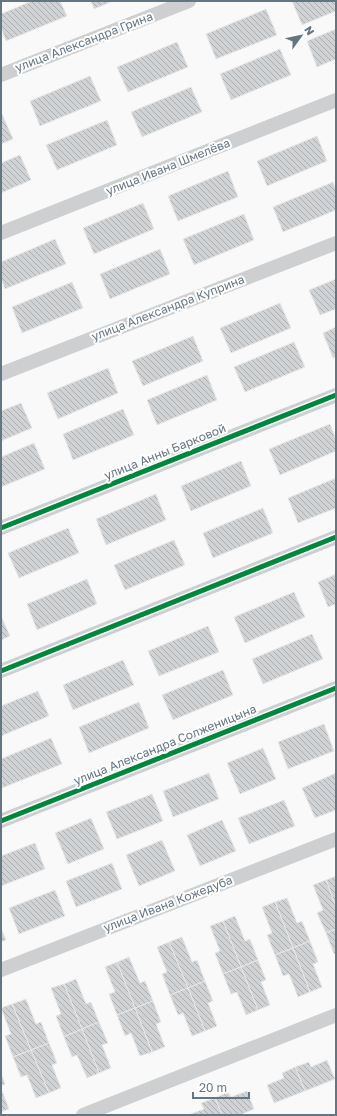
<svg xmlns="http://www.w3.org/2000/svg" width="337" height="1116" viewBox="0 0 337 1116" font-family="'Golos Text',sans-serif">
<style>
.building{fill:url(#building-back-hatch);stroke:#e8e8e8}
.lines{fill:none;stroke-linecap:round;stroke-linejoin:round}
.street{stroke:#cecfd0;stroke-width:14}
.cycleway-casing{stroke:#fff;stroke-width:8}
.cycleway{stroke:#00873e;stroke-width:5}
.labels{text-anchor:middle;stroke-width:4;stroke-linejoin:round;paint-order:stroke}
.street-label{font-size:12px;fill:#657683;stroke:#fff}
</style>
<defs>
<pattern id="building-back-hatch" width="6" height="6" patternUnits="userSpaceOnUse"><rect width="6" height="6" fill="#d0d2d3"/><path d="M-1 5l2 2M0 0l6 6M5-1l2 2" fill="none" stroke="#acafb1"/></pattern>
</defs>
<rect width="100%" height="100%" fill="#f9f9f9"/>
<!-- building -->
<g class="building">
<path d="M32,1H60L67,16L6,41L1,28V14Z"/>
<path d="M91,1H113L94,9Z"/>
<path d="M292,1H336V11L302,25Z"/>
<path d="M266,9L277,35L216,59L206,34Z"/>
<path d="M336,29V59L317,67L307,41Z"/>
<path d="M177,42L188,67L128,92L117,67Z"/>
<path d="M280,49L291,75L231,100L220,74Z"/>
<path d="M90,76L101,101L40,126L30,101Z"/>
<path d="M191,87L202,112L142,137L131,112Z"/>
<path d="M1,114H2L13,139L1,144Z"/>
<path d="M107,120L117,145L57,170L46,145Z"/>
<path d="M317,136L327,161L267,186L257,161Z"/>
<path d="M20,155L31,180L1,193V163Z"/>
<path d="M228,171L238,197L178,221L168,196Z"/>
<path d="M333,182L336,190V210L283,232L273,207Z"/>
<path d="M143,203L154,229L94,254L83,228Z"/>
<path d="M244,214L254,240L194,265L183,239Z"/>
<path d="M55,239L66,264L5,289L1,278V262Z"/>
<path d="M160,249L170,274L110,299L100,274Z"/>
<path d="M336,279V309L320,315L309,290Z"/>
<path d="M72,282L83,308L22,333L12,307Z"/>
<path d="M280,303L291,328L231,353L220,328Z"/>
<path d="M336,327V357L333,358L323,333Z"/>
<path d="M193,336L203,361L143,386L132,361Z"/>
<path d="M294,342L305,367L245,392L234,367Z"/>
<path d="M108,368L118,393L58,419L47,393Z"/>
<path d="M207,375L217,400L157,425L147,400Z"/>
<path d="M21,403L32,428L1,441V411Z"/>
<path d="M123,409L134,435L73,460L63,434Z"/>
<path d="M330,424L336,440V451L280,475L269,449Z"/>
<path d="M34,443L45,469L1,487V457Z"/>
<path d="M241,461L251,486L191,511L181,486Z"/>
<path d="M336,478V508L298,523L288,498Z"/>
<path d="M156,494L166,520L106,545L96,519Z"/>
<path d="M263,508L273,533L213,558L203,533Z"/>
<path d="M68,528L79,553L19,578L8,553Z"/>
<path d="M174,540L185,565L125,590L114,565Z"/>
<path d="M336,574V604L328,607L318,582Z"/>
<path d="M87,579L97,604L37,630L27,604Z"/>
<path d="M294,592L305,617L245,643L234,617Z"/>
<path d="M1,616L10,636L1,640Z"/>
<path d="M208,626L219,652L159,676L148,651Z"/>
<path d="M312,634L323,659L263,684L252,659Z"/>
<path d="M123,660L134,685L73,710L63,685Z"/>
<path d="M223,670L233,695L173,720L162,695Z"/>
<path d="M38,691L49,716L1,736V706Z"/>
<path d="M139,702L149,728L89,753L79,727Z"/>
<path d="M324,724L334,751L288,769L278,742Z"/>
<path d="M51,738L62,764L2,788L1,759Z"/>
<path d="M263,748L276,779L240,794L227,763Z"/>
<path d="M209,773L219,799L173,817L163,791Z"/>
<path d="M336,773V810L315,818L302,788Z"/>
<path d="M152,794L163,821L117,839L106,812Z"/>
<path d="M284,800L295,826L249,844L238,818Z"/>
<path d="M91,818L104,849L68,864L55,833Z"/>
<path d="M222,820L236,851L200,866L187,835Z"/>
<path d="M162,840L175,871L139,886L126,855Z"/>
<path d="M35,843L45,869L1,886V856Z"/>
<path d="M112,863L122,889L76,907L66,881Z"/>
<path d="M336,876V907L326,880Z"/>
<path d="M326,880L336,907V929L326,933L317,913L323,910L313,885Z"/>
<path d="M55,890L65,916L19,934L9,908Z"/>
<path d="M287,898L297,923L302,921L310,941L293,948L275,902Z"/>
<path d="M275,902L293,948L275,955L267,935L272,933L262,907Z"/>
<path d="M235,916L245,941L250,939L258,960L241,967L223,921Z"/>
<path d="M223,921L241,967L223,974L215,953L220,951L210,926Z"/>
<path d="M1,928L6,940L1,942Z"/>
<path d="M336,929V953L334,954L326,933Z"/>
<path d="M182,937L192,962L197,960L205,981L188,988L169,942Z"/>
<path d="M310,941L318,962L313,964L322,987L310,992L293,948Z"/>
<path d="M169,942L188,988L170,995L162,974L167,972L157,947Z"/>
<path d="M293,948L310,992L298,997L289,974L283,976L275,955Z"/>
<path d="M129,957L140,983L145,981L153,1001L135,1008L117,962Z"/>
<path d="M258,960L266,980L261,982L270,1005L258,1010L241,967Z"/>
<path d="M117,962L135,1008L117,1015L109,994L115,992L105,967Z"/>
<path d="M241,967L258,1010L246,1015L237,992L231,994L223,974Z"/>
<path d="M76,979L86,1004L91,1002L99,1022L82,1029L64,984Z"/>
<path d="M205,981L213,1001L208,1003L217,1026L205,1031L188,988Z"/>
<path d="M64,984L82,1029L64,1037L56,1016L61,1014L51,988Z"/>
<path d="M188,988L205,1031L192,1036L183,1013L178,1015L170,995Z"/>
<path d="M26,999L36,1024L41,1022L49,1043L31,1050L12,1004Z"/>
<path d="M153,1001L161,1022L156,1024L165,1047L152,1052L135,1008Z"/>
<path d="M12,1004L31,1050L13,1057L5,1036L11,1034L1,1008Z"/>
<path d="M135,1008L152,1052L140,1056L131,1033L125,1036L117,1015Z"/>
<path d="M99,1022L108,1043L102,1045L111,1068L99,1073L82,1029Z"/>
<path d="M82,1029L99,1073L87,1078L77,1055L72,1057L64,1037Z"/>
<path d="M49,1043L57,1063L52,1065L61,1088L49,1093L31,1050Z"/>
<path d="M31,1050L49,1093L36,1098L27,1075L21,1077L13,1057Z"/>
<path d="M327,1060L335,1079L305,1091L295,1067L309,1062L311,1067Z"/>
<path d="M295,1067L305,1091L274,1103L267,1085L284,1078L282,1073Z"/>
<path d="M1,1073L5,1084L1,1086Z"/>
<path d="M1,1088L9,1109L1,1112Z"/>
<path d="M247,1091L254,1109L240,1115H222L215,1098L228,1092L231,1097Z"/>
<path d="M215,1098L222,1115H188L204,1109L201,1103Z"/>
</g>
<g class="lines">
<!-- street -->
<g class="street">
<path d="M1,75L189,1"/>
<path d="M1,233L336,100"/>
<path d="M1,374L336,243"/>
<path d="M1,528L336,395"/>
<path d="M1,671L336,537"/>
<path d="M1,821L336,688"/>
<path d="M1,970L336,839"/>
<path d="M83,1115L336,1015"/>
</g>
<!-- cycleway casing -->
<g class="cycleway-casing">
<g id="cycleway">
<path d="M1,528L336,395"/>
<path d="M1,671L336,537"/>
<path d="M1,821L336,688"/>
</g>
</g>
<!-- cycleway -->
<use href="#cycleway" class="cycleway"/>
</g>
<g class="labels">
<!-- street labels -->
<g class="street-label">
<text transform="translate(84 42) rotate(-21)" y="4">улица Александра Грина</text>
<text transform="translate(168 167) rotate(-22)" y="4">улица Ивана Шмелёва</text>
<text transform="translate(168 308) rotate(-21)" y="4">улица Александра Куприна</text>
<text transform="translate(165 452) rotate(-22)" y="4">улица Анны Барковой</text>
<text transform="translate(165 745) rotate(-22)" y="4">улица Александра Солженицына</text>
<text transform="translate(168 904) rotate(-21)" y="4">улица Ивана Кожедуба</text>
</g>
</g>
<!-- border -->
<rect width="337" height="1116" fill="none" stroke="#657683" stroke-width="4"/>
<!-- north arrow -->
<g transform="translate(301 36) rotate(57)" stroke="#ffffff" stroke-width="3" paint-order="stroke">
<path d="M0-3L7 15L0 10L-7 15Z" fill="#657683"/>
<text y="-6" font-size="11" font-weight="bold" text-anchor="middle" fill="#657683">N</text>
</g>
<!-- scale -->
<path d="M193 1092v6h56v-6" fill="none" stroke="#657683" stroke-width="2"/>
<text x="199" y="1092" font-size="12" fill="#657683" stroke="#ffffff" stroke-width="3" paint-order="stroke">20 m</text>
</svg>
